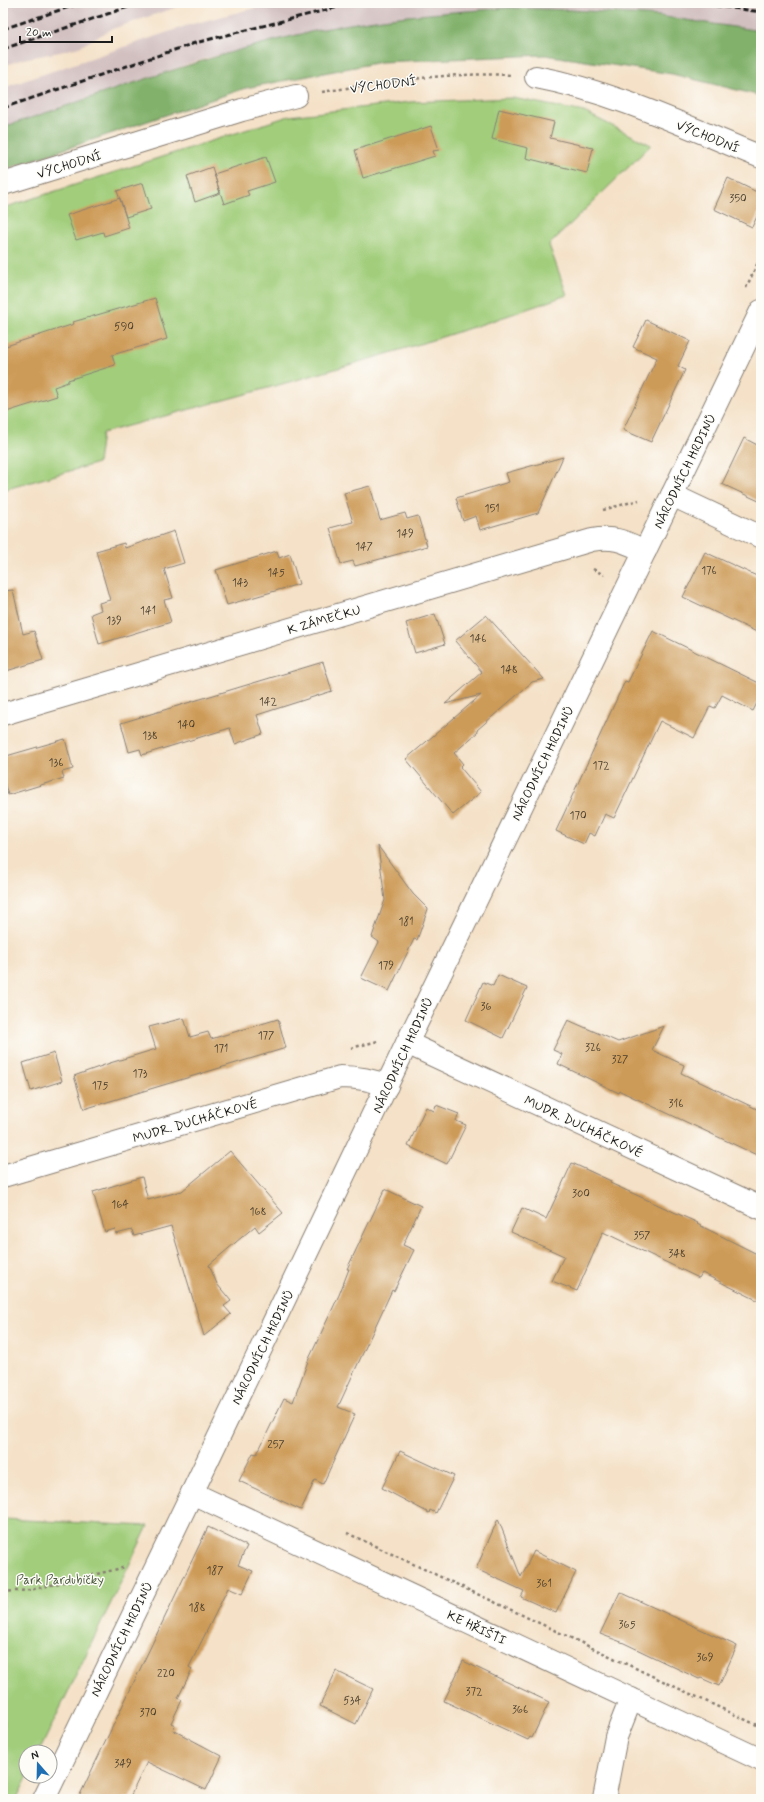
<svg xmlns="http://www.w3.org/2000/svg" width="764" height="1802" viewBox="0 0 764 1802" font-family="Mynerve,sans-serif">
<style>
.industrial{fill:#d2bfc0}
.green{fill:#a2ce7b;stroke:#5f754c}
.forest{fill:#81b16b;stroke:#4e6644}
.building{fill:#cd9b59}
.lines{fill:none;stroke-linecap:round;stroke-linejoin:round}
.minor-casing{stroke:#887e72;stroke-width:24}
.path{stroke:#887e72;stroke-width:2.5;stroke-dasharray:3 3;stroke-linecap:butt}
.minor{stroke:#fff;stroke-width:22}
.rail{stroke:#1c1c1c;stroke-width:3;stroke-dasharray:6 3;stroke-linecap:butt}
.labels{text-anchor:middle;stroke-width:3;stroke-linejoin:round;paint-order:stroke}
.number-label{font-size:11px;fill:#483c2b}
.street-label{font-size:13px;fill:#1c1c1c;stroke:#fdfcf7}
.park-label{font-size:13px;fill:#4b5a3d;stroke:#fdfcf7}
</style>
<rect width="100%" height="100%" fill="#fdfcf7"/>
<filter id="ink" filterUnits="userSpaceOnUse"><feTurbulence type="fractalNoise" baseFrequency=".025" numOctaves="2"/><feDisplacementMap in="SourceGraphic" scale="8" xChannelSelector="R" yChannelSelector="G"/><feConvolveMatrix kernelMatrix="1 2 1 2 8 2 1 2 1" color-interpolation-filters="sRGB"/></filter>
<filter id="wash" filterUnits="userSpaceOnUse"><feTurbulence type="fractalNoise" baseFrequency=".012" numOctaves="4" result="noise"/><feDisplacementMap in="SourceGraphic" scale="16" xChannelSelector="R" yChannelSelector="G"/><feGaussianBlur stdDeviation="0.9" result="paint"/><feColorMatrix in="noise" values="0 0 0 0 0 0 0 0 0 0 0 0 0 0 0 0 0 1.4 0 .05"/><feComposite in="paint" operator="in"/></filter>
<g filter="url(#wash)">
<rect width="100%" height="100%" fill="#f4e1c7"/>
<!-- industrial -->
<g class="industrial">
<path d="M3,3H189L112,29L79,47L60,52L23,59L3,66Z"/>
<path d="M274,3H761V31L659,16L574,10L509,8L434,14L345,25L278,40L200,60L3,127V88L189,25Z"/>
</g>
<!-- green -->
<g class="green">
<path d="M513,98L584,112L651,145L549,245L567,295C415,350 257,391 102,433L98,463L3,490V208L289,116L410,102Z"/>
<path d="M3,1519L148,1526L39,1752H26V1776H28L17,1798H3Z"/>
</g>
<!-- forest -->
<path class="forest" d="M509,8L574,10L659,16L761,31V96L672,74L545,55L381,62L246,88L3,170V127C116,90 227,47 344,25C397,15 455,12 509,8Z"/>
<g id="blocks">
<!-- building -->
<g class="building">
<path d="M499,109L554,122L550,138L593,148L587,173L526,158L528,148L492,139Z"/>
<path d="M431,126L439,150L433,151L435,156L363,178L355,150Z"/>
<path d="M266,157L275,182L247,191L249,195L224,204L214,174Z"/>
<path d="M212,167L220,193L195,202L187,176Z"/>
<path d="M728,178L761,194V208L752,227L714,209Z"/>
<path d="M143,183L151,209L126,217L117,191Z"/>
<path d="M120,198L129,228L104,236L103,232L76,240L67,215Z"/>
<path d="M155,298L167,339L112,355L115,365L68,380V382L54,387L57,396L3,413V347L74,324L73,322Z"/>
<path d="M646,320L690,341L678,366L685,370L651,442L623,430L657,358L633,347Z"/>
<path d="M744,438L761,447V502L722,484Z"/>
<path d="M563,457L538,513L480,530L476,516L463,521L456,498L509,482L506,473Z"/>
<path d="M370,486L380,520L405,513L407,519L418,516L427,546L355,566L353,561L341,564L330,528L353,522L344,493Z"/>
<path d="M174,531L184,563L164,569L173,598L164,600L171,622L99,644L91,614L101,610L99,603L110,600L96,551L124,543L125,548Z"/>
<path d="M277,551L279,558L290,554L299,584L227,605L216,570Z"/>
<path d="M705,552L761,578V634L683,597Z"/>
<path d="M13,590L23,634L34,631L43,660L3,672V591Z"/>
<path d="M435,614L445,644L415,653L406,623Z"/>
<path d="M486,615L544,679L532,682L477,730L478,732L454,753L463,764L460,767L481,792L453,815L406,759L481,695L445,704L482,672L455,641Z"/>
<path d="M653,631L761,684V695L753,711L722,695L715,708L710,706L694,738L660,721L614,818L605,814L595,836L589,833L584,844L556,831L625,681L628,682Z"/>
<path d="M323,662L332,691L257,715L263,734L235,744L230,728L142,755L140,749L129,752L121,723Z"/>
<path d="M65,739L73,769L62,772L64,778L8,795L3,778V757Z"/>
<path d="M378,846L413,894L428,909L417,940L414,939L389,991L361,978L379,942L372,937L385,900Z"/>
<path d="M498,975L527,988L503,1038L466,1020L483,982L493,986Z"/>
<path d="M184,1018L190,1037L208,1032L211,1039L278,1019L286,1048L84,1109L74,1076L110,1063L156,1049L149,1027Z"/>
<path d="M568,1020L618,1042L664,1026L652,1050L684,1065L681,1073L761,1111V1157L620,1091L619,1093L558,1064L562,1054L553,1050Z"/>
<path d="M54,1053L62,1081L31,1091L23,1063Z"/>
<path d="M436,1105L459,1114L456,1121L466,1125L447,1164L408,1146L426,1107L434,1111Z"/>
<path d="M230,1151L283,1213L259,1232L255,1226L209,1265L217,1284L231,1301L224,1306L231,1314L204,1336L171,1226L134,1236L132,1230L116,1234L115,1229L105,1232L93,1192L142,1177L148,1200L182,1191Z"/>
<path d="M572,1163L611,1181L610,1183L698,1223L697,1224L761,1256V1302L702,1273L699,1278L603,1232L577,1291L552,1281L564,1256L511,1232L522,1208L546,1219Z"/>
<path d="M385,1189L421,1206L403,1245L414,1250L394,1291L392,1290L338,1407L355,1414L323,1484L315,1480L301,1510L239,1481L253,1453L257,1454L284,1398L293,1402L308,1361L339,1295L349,1269H347Z"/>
<path d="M400,1451L454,1476L436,1513L430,1510L429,1513L382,1488Z"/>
<path d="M498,1519L521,1577L534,1551L576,1572L556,1613L521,1597L524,1591L476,1569Z"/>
<path d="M208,1527L247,1546L238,1565L253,1571L242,1594L228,1588L189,1667L192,1669L178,1698L182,1700L171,1723L175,1725L173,1730L222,1756L206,1790L147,1762L129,1799H78Z"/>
<path d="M620,1592L737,1646L719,1686L701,1678L699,1679L624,1643L600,1634Z"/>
<path d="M463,1661L549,1702L532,1738L530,1737L528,1740L444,1701Z"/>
<path d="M336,1671L373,1689L356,1724L320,1706Z"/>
</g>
</g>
</g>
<g filter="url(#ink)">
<use href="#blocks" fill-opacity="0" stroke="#887e72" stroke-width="1"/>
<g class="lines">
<!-- minor casing -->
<g class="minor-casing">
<g id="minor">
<path d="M536,77C615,92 687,127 761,157"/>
<path d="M3,184L242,110L296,96"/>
<path d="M672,495L761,537"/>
<path d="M3,714L592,540C615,536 625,542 645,551"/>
<path d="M407,1043L761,1208"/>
<path d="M3,1176L340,1077C357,1077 371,1079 387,1086"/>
<path d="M192,1493L761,1760"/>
<path d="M44,1799L192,1493L407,1043L761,311"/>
<path d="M604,1799L616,1737L631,1699"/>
</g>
</g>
<!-- path -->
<g class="path">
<path d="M322,92C384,82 447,72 510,75"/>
<path d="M746,288L761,256"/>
<path d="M603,510L639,500"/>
<path d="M593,569L604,575"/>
<path d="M351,1048L378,1041"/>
<path d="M347,1533L761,1727"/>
<path d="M3,1592L30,1590L126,1567"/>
</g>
<!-- minor -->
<use href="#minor" class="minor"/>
<!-- rail -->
<g class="rail">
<path d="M697,3L761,12"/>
<path d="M3,29L81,3"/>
<path d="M3,49L140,3"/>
<path d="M3,108L195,43L342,6L368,3"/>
</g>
</g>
</g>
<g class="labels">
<!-- number labels -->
<g class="number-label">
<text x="738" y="202">350</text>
<text x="124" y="330">590</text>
<text x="492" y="512">151</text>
<text x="405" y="537">149</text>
<text x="364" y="550">147</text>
<text x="709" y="574">176</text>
<text x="276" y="576">145</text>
<text x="240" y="586">143</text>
<text x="148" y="614">141</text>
<text x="114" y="624">139</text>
<text x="478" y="642">146</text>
<text x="509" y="673">148</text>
<text x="268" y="705">142</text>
<text x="186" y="728">140</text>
<text x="150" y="739">138</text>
<text x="56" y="766">136</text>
<text x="601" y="769">172</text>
<text x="578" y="819">170</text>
<text x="406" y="925">181</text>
<text x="386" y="969">179</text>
<text x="486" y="1010">36</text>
<text x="266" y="1039">177</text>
<text x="593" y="1051">326</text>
<text x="221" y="1052">171</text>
<text x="620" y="1063">327</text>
<text x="140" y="1077">173</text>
<text x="100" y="1089">175</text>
<text x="676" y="1107">316</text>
<text x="581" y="1197">300</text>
<text x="120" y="1208">164</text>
<text x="258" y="1215">168</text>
<text x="642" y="1239">357</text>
<text x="677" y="1257">348</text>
<text x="276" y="1448">257</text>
<text x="215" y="1574">187</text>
<text x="544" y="1587">361</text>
<text x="197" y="1611">188</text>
<text x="627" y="1628">365</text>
<text x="705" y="1661">369</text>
<text x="166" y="1677">220</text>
<text x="474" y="1695">372</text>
<text x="352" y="1704">534</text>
<text x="520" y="1713">366</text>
<text x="148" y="1716">370</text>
<text x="123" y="1767">349</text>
</g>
<!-- street labels -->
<g class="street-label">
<text transform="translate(383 84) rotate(-7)" y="5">VÝCHODNÍ</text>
<text transform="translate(708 136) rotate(22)" y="5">VÝCHODNÍ</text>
<text transform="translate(69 164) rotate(-17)" y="5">VÝCHODNÍ</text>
<text transform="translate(684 471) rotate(-64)" y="5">NÁRODNÍCH HRDINŮ</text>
<text transform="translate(324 619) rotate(-16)" y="5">K ZÁMEČKU</text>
<text transform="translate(542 763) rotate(-64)" y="5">NÁRODNÍCH HRDINŮ</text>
<text transform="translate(402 1055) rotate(-65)" y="5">NÁRODNÍCH HRDINŮ</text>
<text transform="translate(195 1120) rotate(-16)" y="5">MUDR. DUCHÁČKOVÉ</text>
<text transform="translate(584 1126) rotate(25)" y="5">MUDR. DUCHÁČKOVÉ</text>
<text transform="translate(262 1347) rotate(-64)" y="5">NÁRODNÍCH HRDINŮ</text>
<text transform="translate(477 1627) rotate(25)" y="5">KE HŘIŠTI</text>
<text transform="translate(121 1639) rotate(-64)" y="5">NÁRODNÍCH HRDINŮ</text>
</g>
<!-- park labels -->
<g class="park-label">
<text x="60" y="1584">Park Pardubičky</text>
</g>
</g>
<!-- margin -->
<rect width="764" height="1802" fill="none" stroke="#fdfcf7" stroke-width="16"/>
<!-- north arrow -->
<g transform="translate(38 1764) rotate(340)"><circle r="19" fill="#fdfcf7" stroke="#a3a29f"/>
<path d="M0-3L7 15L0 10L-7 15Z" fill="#1f6fb2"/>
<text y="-6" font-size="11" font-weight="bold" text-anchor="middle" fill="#1c1c1c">N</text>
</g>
<!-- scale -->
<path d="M20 36v6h92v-6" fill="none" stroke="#1c1c1c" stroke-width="2"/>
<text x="26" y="36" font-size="12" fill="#1c1c1c" stroke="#fdfcf7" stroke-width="3" paint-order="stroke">20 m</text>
</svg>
